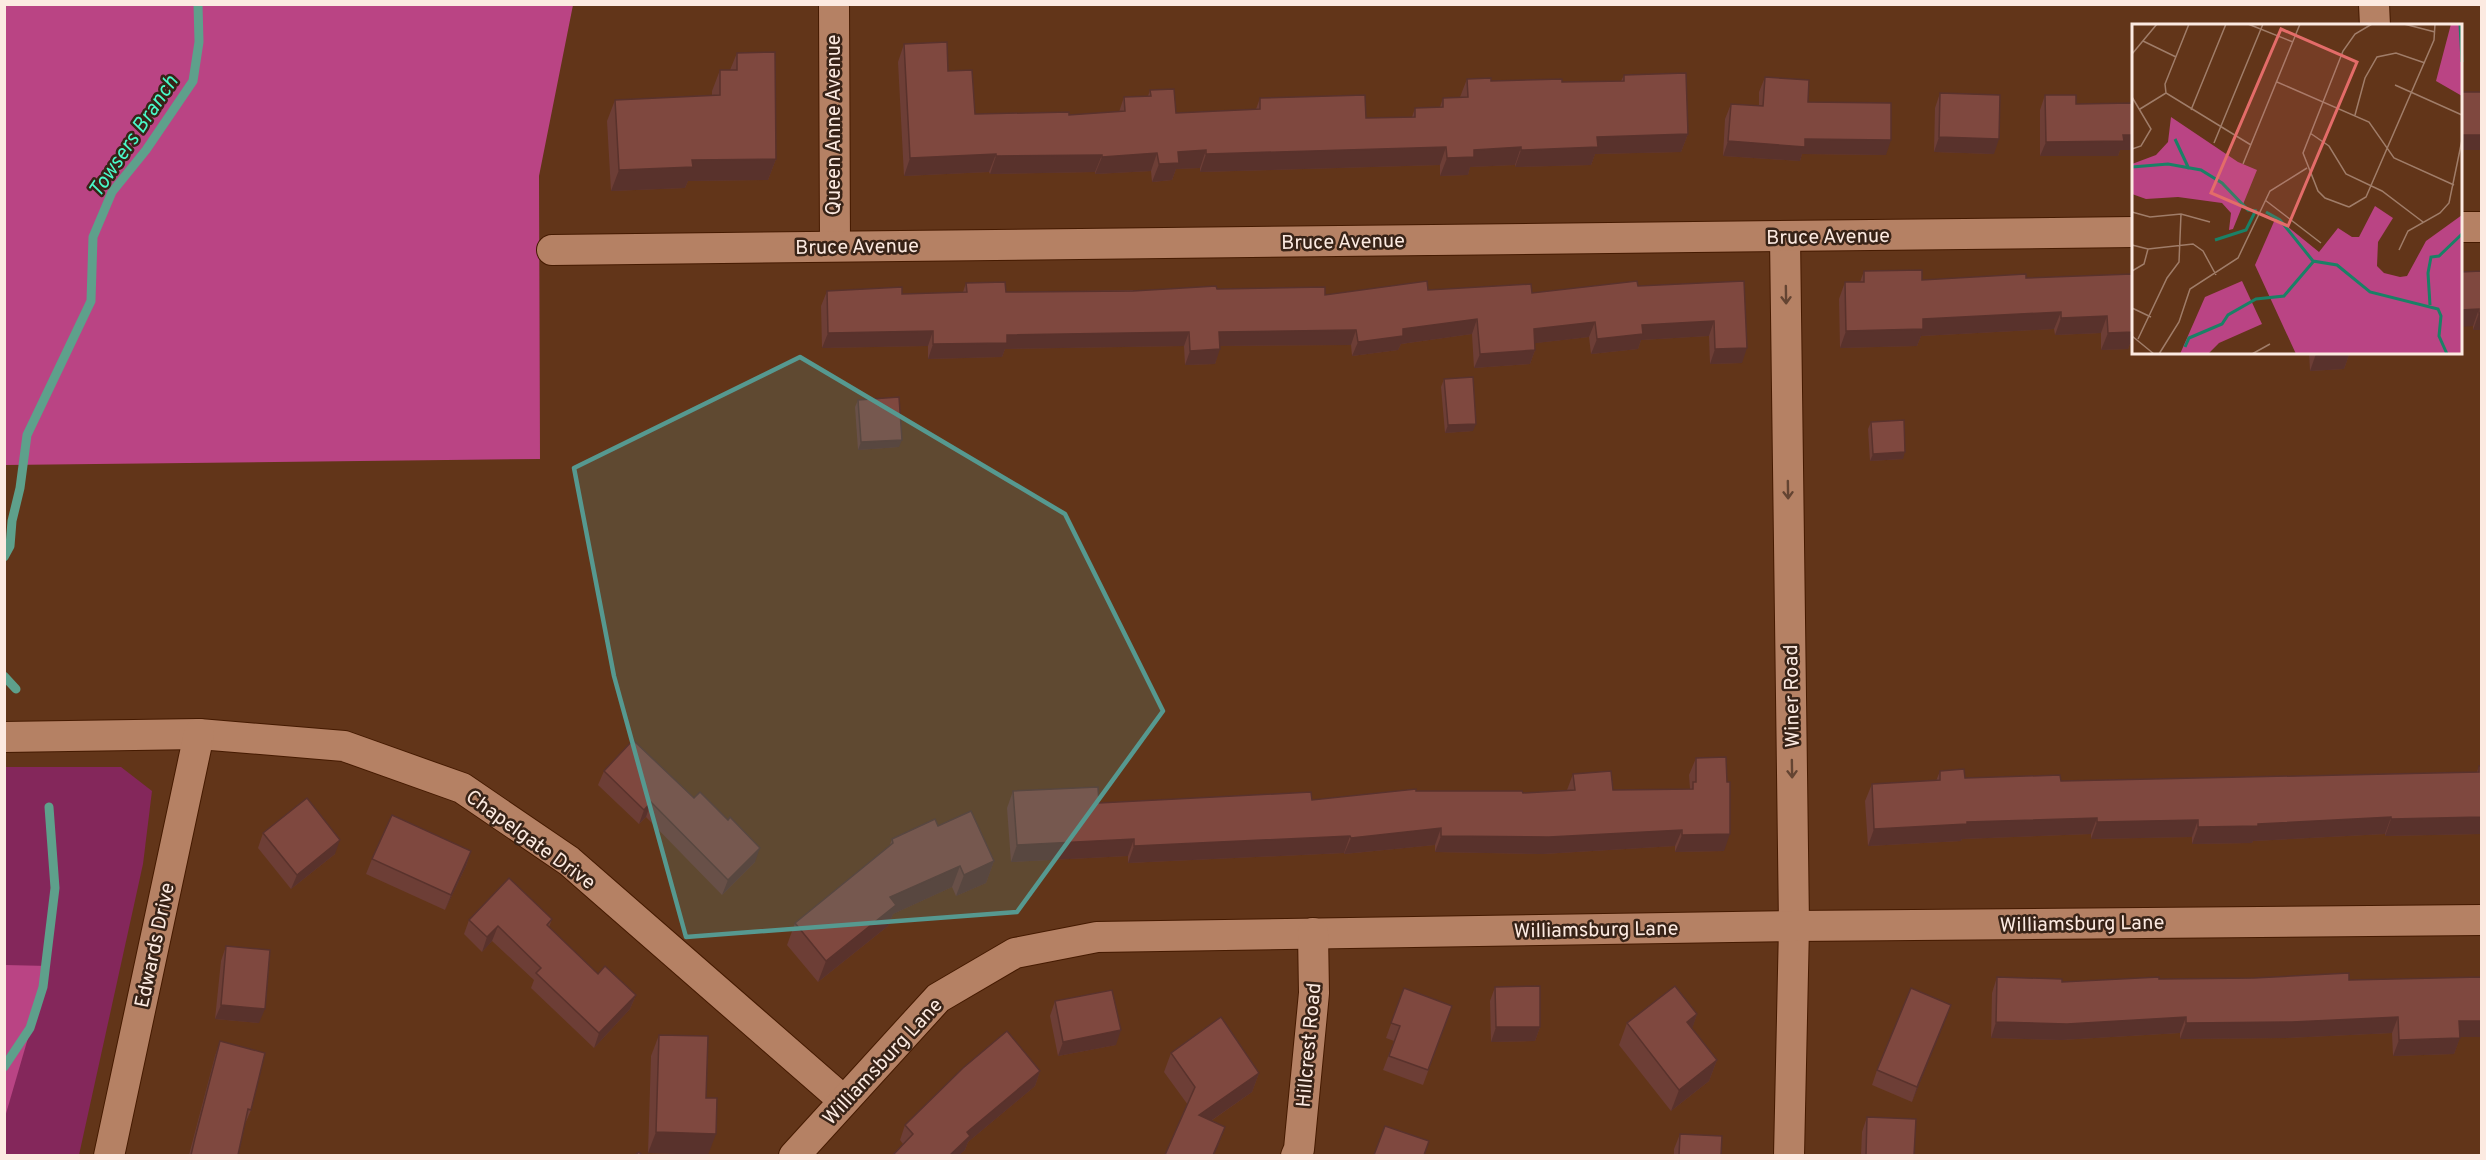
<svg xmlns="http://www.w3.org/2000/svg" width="2486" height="1160" viewBox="0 0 2486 1160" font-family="Overpass,sans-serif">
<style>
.green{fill:#84275b}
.forest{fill:#ba4484}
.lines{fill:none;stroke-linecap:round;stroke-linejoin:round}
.stream{stroke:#5ea08b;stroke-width:9}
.minor-casing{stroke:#451a00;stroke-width:32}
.minor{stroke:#b58164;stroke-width:30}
.wall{fill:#6d3e36}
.shaded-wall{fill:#59322c}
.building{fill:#7f483f;stroke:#59322c;stroke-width:1.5}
.oneway{stroke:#644432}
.marked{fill:#569990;fill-opacity:0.2;stroke:#569990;stroke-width:4.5;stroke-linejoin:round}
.labels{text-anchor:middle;stroke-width:5;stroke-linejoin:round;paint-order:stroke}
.street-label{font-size:20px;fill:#fceae1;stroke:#382317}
.water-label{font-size:21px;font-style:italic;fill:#49f9c8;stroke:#382317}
.inset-river{fill:none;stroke:#1a8166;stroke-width:3}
.inset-road{fill:none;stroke:#a07d69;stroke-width:1.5}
.view{fill:#e36c69;fill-opacity:0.15;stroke:#e36c69;stroke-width:3}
.inset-edge{fill:none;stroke:#fceae1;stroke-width:3}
</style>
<rect width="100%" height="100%" fill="#623519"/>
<!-- green -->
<path class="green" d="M5,767H121L152,791L143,864L79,1155L5,1156Z"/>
<!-- forest -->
<g class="forest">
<path d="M4,5H573L539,176L540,459L5,465Z"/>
<path d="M5,965L49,966L5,1117L4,965Z"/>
</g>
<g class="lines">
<!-- stream -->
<g class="stream">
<path d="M4,557L10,546L12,521L20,488L27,435L91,301L93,237L112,192L146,150L193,81L199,42L198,4"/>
<path d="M4,676L16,689"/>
<path d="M4,1067L30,1028L43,987L55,888L49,807"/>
</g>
<!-- minor casing -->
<g class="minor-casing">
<g id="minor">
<path d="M834,4L835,246"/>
<path d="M2374,4L2375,26"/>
<path d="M2460,227H2482"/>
<path d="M1785,237L1794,926L1789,1156"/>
<path d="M552,250L2134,232"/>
<path d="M4,737L199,734L344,746L462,788L569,861L843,1100"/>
<path d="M109,1156L199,734"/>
<path d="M794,1156L938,998L1015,953L1097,937L1794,926L2482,920"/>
<path d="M1296,1156L1299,1149L1314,993L1313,933"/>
</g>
</g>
<!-- minor -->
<use href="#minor" class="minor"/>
</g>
<!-- wall -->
<g class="wall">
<path d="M904,44L948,71L975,114L1069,115L1119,112L1124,97L1148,96L1150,90L1176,113L1256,109L1260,98L1366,118L1412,117L1415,108L1440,107L1443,98L1460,97L1467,79L1491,81L1562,82L1621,81L1624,75L1688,134L1681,152L1595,154L1591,165L1515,167V165L1470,167L1468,175L1440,176V165L1200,172V168L1176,169L1172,180L1152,182L1151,171L1095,174V172L990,174L989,172L904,176L898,62Z"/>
<path d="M737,53L776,159L768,180L688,181L685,188L611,191L607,121L615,100L712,95V91L720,70H730Z"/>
<path d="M1765,77L1808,102L1886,155L1802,154L1800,161L1723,156L1725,119L1731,104L1759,106V92Z"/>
<path d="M1940,93L1994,154L1934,152L1935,108Z"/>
<path d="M2045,95L2076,104L2133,103V150H2120L2118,156H2040V110Z"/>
<path d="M1864,271L1922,280L2026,278L2132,274L2133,336L2128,349L2101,350V333L2055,335L2054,329L1921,336L1917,346L1840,348L1839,299L1845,282H1860Z"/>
<path d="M2481,271V330H2473V326Z"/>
<path d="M1744,281L1742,363L1710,364L1709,336L1641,340L1638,349L1591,354L1589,337L1535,343V350L1530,364L1474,368L1472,334L1401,344L1398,350L1352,356L1351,345L1220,346L1215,364L1185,365L1184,346L1005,349L1002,357L928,359V346L822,348L821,306L827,291L902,294L963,292L966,283L1006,292L1217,289L1325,295L1428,290L1532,293L1638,286Z"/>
<path d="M2309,352H2350L2344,369L2310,371Z"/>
<path d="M1444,379L1473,431L1445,433L1441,387Z"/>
<path d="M858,400L899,447L858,450L855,407Z"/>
<path d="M1871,422L1903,459L1870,461L1868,429Z"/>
<path d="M1696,758L1724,851L1675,852V846L1543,854L1435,852V845L1344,854V853L1128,863V856L1011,862L1007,808L1013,791L1099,803L1312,800L1416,791L1523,793L1567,790L1573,774L1613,790L1690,789L1689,775Z"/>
<path d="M2479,766L2481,834L2385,836V834L2253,841L2252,843L2192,844V837L2091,839V834L1962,839L1961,841L1868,846L1865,801L1872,784L1936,781L1940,771L1965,778L2061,781L2477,772Z"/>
<path d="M604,771L694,798L755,862L722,895L646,817L639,824L598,785Z"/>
<path d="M263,833L335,854L291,889L258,848Z"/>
<path d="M892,839L994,861L986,883L956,896L952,887L893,914L888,926L818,982L787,945L795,923L889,847Z"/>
<path d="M471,851L466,866L445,910L366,874L372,859Z"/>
<path d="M552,919L549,927L598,974L636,995L630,1009L594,1048L531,988L534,980L492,941L482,952L464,934L469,920Z"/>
<path d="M226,946L259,1023L215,1019L221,961Z"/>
<path d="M1997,977L2062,982L2159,979L2349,980L2481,977V1037H2460L2454,1054L2393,1056L2392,1033L2287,1038L2180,1039V1033L2061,1040L1991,1038L1992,993Z"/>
<path d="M1495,987L1540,1027L1535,1041L1491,1042L1490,1001Z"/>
<path d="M1404,988L1452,1006L1423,1085L1383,1070L1394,1041L1386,1038Z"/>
<path d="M1055,1001L1116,1045L1058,1056L1050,1016Z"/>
<path d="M1951,1005L1912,1102L1872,1085L1877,1070Z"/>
<path d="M1697,1014L1692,1028L1717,1060L1709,1081L1671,1111L1619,1045L1627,1023Z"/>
<path d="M659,1035L706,1098L708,1155L648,1153L651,1056Z"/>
<path d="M220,1041L251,1110L245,1124L238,1155H189L215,1056Z"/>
<path d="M1171,1053L1259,1073L1252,1092L1211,1121L1225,1127L1218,1146L1188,1105L1164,1072Z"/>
<path d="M1040,1071L1035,1086L968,1142L965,1150L959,1155H892L903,1144L900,1140L905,1125Z"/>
<path d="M1867,1117L1914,1155H1861L1862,1132Z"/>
<path d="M1680,1134L1721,1155H1674V1149Z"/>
</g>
<!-- shaded-wall -->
<g class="shaded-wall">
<path d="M1688,134L1681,152L1595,154L1591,165L1515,167L1521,150L1597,137Z"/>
<path d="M2123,135H2133V150H2120L2118,156H2040L2046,142Z"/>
<rect x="2460" y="135" width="21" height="15"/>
<path d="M1939,137L1999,139L1994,154L1934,152Z"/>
<path d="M1805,139L1891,140L1886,155L1802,154L1800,161L1723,156L1728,141Z"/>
<path d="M1446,147L1440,165L1200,172L1206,154Z"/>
<path d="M1521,147L1515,165L1470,167L1468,175L1440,176L1447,158L1474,150Z"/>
<path d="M1206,150L1200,168L1176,169L1172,180L1152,182L1159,164L1178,152Z"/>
<path d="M1157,153L1151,171L1095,174L1102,157Z"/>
<path d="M996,154L989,172L904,176L910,158Z"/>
<path d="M1102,155L1095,172L990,174L996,156Z"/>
<path d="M776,159L768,180L688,181L685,188L611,191L619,170L692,160Z"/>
<path d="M2479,309L2473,326L2460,327V310Z"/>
<path d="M2061,312L2054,329L1921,336L1917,346L1840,348L1846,331L1923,319Z"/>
<path d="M2479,313H2481V330H2473Z"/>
<path d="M2107,316L2101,333L2055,335L2061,318Z"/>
<path d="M1477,319L1472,334L1401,344L1398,350L1352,356L1358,342L1403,329Z"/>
<path d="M2133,320V336L2128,349L2101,350L2108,333Z"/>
<path d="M1714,321L1709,336L1641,340L1638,349L1591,354L1597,339L1642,325Z"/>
<path d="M1595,322L1589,337L1528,344L1534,329Z"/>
<path d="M1356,330L1351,345L1214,346L1219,332Z"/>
<path d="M933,331L928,346L822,348L828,333Z"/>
<path d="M1189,332L1184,346L1005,349L1002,357L928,359L933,344L1007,335Z"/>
<path d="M1747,348L1742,363L1710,364L1715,349Z"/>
<path d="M1220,349L1215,364L1185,365L1190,351Z"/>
<path d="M1535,350L1530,364L1474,368L1480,354Z"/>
<path d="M2339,352H2350L2344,369L2310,371L2316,354Z"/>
<path d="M1476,424L1473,431L1445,433L1448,425Z"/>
<path d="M902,440L899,447L858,450L861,442Z"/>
<path d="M1905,452L1903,459L1870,461L1873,454Z"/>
<path d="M651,802L646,817L639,824L644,810Z"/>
<path d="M2391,817L2385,834L2253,841L2252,843L2192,844L2198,827Z"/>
<path d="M2481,817V834L2385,836L2391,819Z"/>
<path d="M2097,818L2091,834L1962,839L1961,841L1868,846L1874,829L1967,822Z"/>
<path d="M2198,820L2192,837L2091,839L2097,822Z"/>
<path d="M1441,828L1435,845L1344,854L1351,838Z"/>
<path d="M1682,830L1675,846L1543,854L1435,852L1441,836Z"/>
<path d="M1730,834L1724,851L1675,852L1682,835Z"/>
<path d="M1350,836L1344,853L1128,863L1134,846Z"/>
<path d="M1134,839L1128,856L1011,862L1017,845Z"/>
<path d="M340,840L335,854L291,889L297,875Z"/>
<path d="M760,848L755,862L722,895L728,880Z"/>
<path d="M471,851L466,866L445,910L451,895Z"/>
<path d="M994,861L986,883L956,896L964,875Z"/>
<path d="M960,866L952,887L893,914L888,926L818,982L826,961L890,897Z"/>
<path d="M498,926L492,941L482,952L487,937Z"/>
<path d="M636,995L630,1009L594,1048L599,1033Z"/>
<path d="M221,1005L265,1009L259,1023L215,1019Z"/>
<path d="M1951,1005L1946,1019L1912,1102L1917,1087Z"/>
<path d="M1697,1014L1690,1035L1687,1022Z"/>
<path d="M2186,1017L2180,1033L2061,1040L1991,1038L1996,1022Z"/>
<path d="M2398,1017L2392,1033L2287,1038L2180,1039L2186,1023Z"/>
<path d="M2459,1021H2481V1037H2453Z"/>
<path d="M1496,1027H1540L1535,1041L1491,1042Z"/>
<path d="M1121,1030L1116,1045L1058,1056L1063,1042Z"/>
<path d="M2460,1038L2454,1054L2393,1056L2399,1040Z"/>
<path d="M1717,1060L1709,1081L1671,1111L1679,1090Z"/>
<path d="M1040,1071L1035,1086L968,1142L965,1150L959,1155H950L967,1132Z"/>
<path d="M1259,1073L1252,1092L1192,1134L1199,1115Z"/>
<path d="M1225,1127L1218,1146L1214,1155H1213Z"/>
<path d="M656,1132L716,1134L708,1155L648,1153Z"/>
</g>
<!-- building -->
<g class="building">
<path d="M947,42L948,71L972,70L975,114L1069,112V115L1125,111L1124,97L1151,96L1150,90L1174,89L1176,113L1260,109V98L1365,95L1366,118L1415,117V108L1443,107V98L1468,97L1467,79L1491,78V81L1562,79V82L1624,81V75L1686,73L1688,134L1597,137L1598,147L1521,150V147L1474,150V157L1447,158L1446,147L1206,154V150L1178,152L1179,163L1159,164L1157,153L1102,157V155L996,156V154L910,158L904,44Z"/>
<path d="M775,52L776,159L692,160L693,167L619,170L615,100L720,95V70H737V53Z"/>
<path d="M1765,77L1809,80L1808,102L1891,103V140L1805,139V147L1728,141L1731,104L1763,106Z"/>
<rect x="2460" y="92" width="21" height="43"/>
<path d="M1940,93L2000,95L1999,139L1939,137Z"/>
<path d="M2045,95H2076V104L2133,103V135H2123L2124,141L2046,142Z"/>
<path d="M1922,270V280L2026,274V278L2132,274V281H2133V332L2108,333L2107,316L2061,318V312L1923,319V329L1846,331L1845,282H1864V271Z"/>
<path d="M2481,271V313H2479V309L2460,310V272Z"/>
<path d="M1427,281L1428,290L1531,284L1532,293L1637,281L1638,286L1744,281L1747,348L1715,349L1714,321L1642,325L1643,334L1597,339L1595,322L1534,329L1535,350L1480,354L1477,319L1403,329V336L1358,342L1356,330L1219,332L1220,349L1190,351L1189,332L1007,335V343L933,344V331L828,333L827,291L902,287V294L967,292L966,283L1005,282L1006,292L1133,291L1216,286L1217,289L1325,287V295Z"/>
<path d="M2316,352H2339L2316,354Z"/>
<path d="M1473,377L1476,424L1448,425L1444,379Z"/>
<path d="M899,397L902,440L861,442L858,400Z"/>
<path d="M1904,420L1905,452L1873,454L1871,422Z"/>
<path d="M633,740L694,798L700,792L728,820L730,817L760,848L728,880L651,802L644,810L604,771Z"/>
<path d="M1726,757L1727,782H1730V834L1682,835V830L1549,837L1441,836V828L1351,838L1350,836L1134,846V839L1017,845L1013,791L1098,787L1099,803L1311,792L1312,800L1416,789V791H1522L1523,793L1575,790L1573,774L1611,771L1613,790L1693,789V782H1696V758Z"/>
<path d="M2479,766H2481V817L2391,819V817L2258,824V826L2198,827V820L2097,822V818L1967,822V824L1874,829L1872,784L1940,780V771L1964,769L1965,778L2060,775L2061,781L2479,772Z"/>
<path d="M307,798L340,840L297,875L263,833Z"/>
<path d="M971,811L994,861L964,875L960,866L890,897L896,905L826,961L795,923L893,843L892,839L935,819L938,826Z"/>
<path d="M392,815L471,851L451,895L372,859Z"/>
<path d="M509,878L552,919L547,925L598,974L605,966L636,995L599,1033L536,973L541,968L498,926L487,937L469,920Z"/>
<path d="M226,946L270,950L265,1009L221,1005Z"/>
<path d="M2349,973V980L2481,977V1021H2459L2460,1038L2399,1040L2398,1017L2292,1022L2186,1023V1017L2067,1024L1996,1022L1997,977L2062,979V982L2159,977V979L2254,978Z"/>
<path d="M1540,986V1027H1496L1495,987Z"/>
<path d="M1675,986L1697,1014L1687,1022L1717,1060L1679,1090L1627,1023Z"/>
<path d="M1404,988L1452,1006L1428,1070L1389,1056L1400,1026L1391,1023Z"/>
<path d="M1911,988L1951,1005L1917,1087L1877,1070Z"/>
<path d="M1112,990L1121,1030L1063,1042L1055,1001Z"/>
<path d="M1221,1017L1259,1073L1199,1115L1225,1127L1213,1155H1165L1195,1087L1171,1053Z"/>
<path d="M1007,1031L1040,1071L967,1132L970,1136L950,1155H893L913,1134L905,1125L963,1068Z"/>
<path d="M659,1035L708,1036L706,1098H717L716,1134L656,1132Z"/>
<path d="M220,1041L265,1053L251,1110L248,1109L238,1155H191L195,1138Z"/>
<path d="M1867,1117L1916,1119L1914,1155H1866Z"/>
<path d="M1385,1126L1429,1141L1424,1155H1374Z"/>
<path d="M1680,1134L1722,1136L1721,1155H1679Z"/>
<path d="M639,1152L642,1155H635Z"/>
</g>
<!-- one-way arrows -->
<defs><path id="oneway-shaft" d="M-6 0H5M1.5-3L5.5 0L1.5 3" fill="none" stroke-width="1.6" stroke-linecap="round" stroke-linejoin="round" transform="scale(1.5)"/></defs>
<g class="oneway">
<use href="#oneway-shaft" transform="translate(1786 295) rotate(89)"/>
<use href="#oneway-shaft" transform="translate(1788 490) rotate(89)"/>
<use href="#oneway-shaft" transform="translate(1792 769) rotate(89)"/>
</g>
<!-- marked area -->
<path class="marked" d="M800,357L1065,514L1163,711L1017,912L686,937L614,676L574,468Z"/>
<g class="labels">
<!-- street labels -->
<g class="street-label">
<text transform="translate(833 125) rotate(-90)" y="7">Queen Anne Avenue</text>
<text transform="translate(1828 236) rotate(-1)" y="7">Bruce Avenue</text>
<text transform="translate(1343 241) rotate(-1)" y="7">Bruce Avenue</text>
<text transform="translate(857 246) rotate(-1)" y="7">Bruce Avenue</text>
<text transform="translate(1791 696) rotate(-91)" y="7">Winer Road</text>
<text transform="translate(531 839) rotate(36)" y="7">Chapelgate Drive</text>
<text transform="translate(2082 923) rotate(-1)" y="7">Williamsburg Lane</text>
<text transform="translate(1596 929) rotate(-1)" y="7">Williamsburg Lane</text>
<text transform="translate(154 945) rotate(-78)" y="7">Edwards Drive</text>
<text transform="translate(1308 1045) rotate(-85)" y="7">Hillcrest Road</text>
<text transform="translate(882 1061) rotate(-47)" y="7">Williamsburg Lane</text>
</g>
<!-- water labels -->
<g class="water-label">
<text transform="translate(133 136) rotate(-56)" y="7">Towsers Branch</text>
</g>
</g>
<!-- overview -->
<g transform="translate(2132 24)">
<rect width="330" height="330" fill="#623519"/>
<path d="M319,0H330V72L304,57ZM39,93L106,138L125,146L101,205L97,206L99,189L90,179L46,173L14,175L0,170V140L24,131L36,118ZM243,182L261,194L246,218L245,242L252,249L268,253L275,252L294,217L330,191V330H164L123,241L144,193L187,228L206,204L220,213H227ZM110,257L130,300L87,319L76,330H48L73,273Z" fill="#ba4484"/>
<path class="inset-river" d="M328,0L330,38M43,115L57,145M0,143L36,140L69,146L90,159L116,186L125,187M134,188L148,196L181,237L205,241L238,268L306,285L309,292L307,312L315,330M83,216L114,206L123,188M298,281L296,249L299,233L307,232L330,210M53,323L57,314L90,300L96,291L124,275L152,272L181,238"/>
<path class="inset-road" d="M57,0L33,60L34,69L119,121M116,0L161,18M272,0L303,8M11,17L44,33M0,30L25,0M145,58L237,98L262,134L322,161M263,61L330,91M0,73L19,105L9,122L0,125M8,85L34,69M59,86L94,0M223,91L233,54L245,33L264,29L293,39M178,109L197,122L214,150L250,167L291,198M82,119L131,0M111,140L168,0M133,176L189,219M217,183L193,174L186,167L171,129L211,27L223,10L240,0M217,183L234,173L302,16L303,0M0,188L18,193L49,190L78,198M0,221L16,225L61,220L71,227L84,251M267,226L276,207L308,189L317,179L330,116M0,247L12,240L16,225M0,284L19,293M0,312L22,330M6,315L35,254L47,238L49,190M27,330L47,298L58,265L106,234L138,167L175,144M120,330L138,320"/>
<path class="view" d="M149,5L225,38L156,202L79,169Z"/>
<rect width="330" height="330" class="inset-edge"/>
</g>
<!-- border -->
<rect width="2486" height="1160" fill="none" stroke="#fceae1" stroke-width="12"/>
</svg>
